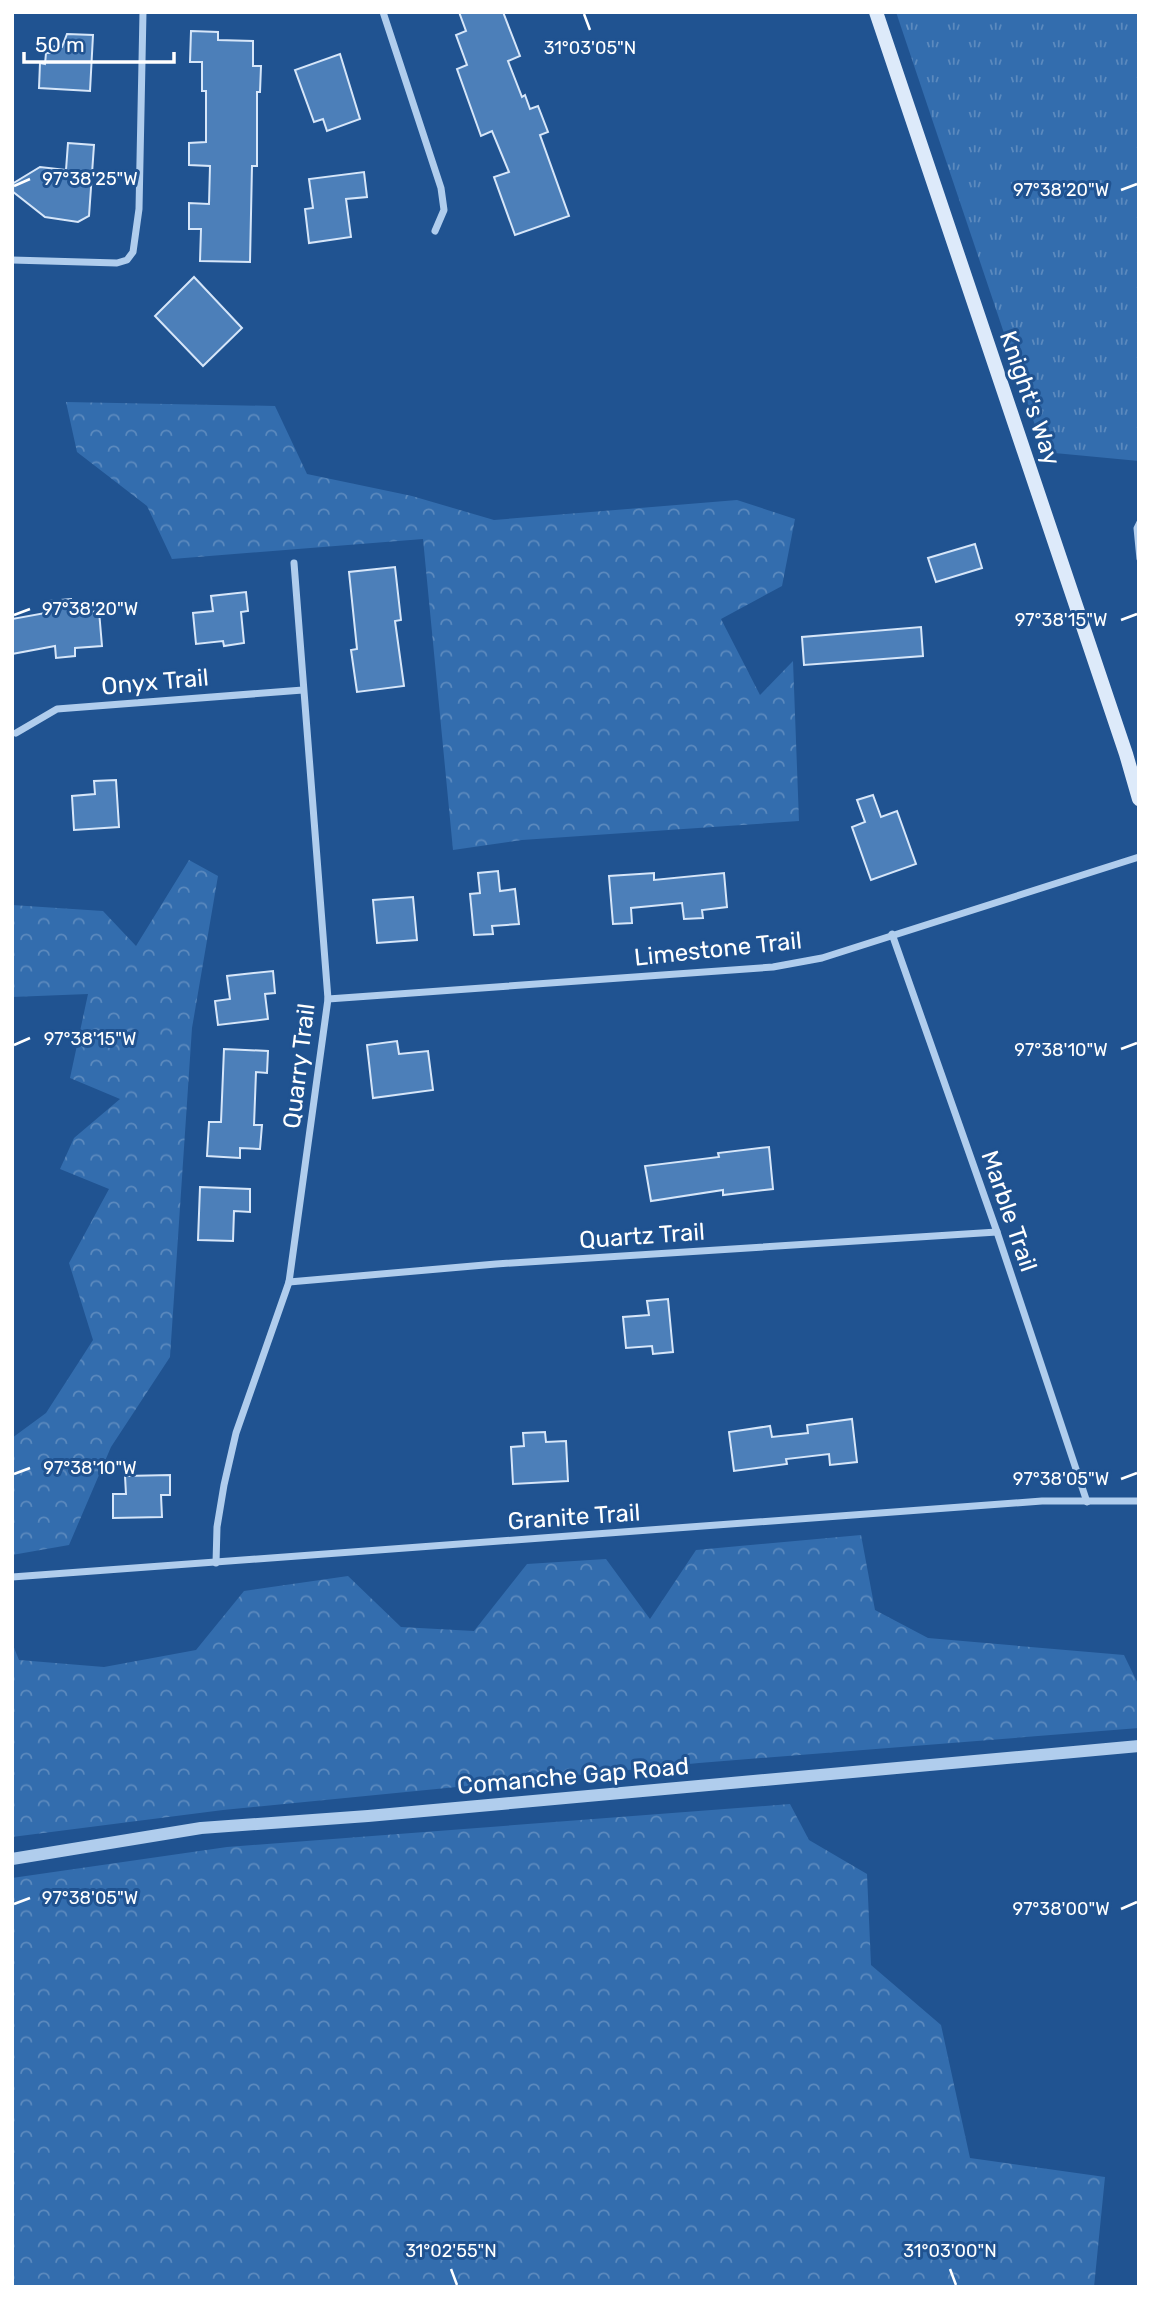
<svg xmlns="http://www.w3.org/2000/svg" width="1151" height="2299" viewBox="0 0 1151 2299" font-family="Rubik,sans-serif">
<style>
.grass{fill:url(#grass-tufts)}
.forest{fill:url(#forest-crowns)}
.building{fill:#4c7fb9;stroke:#d6e6f9;stroke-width:2}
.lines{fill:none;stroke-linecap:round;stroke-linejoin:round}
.service{stroke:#b0cded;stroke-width:5}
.minor{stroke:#b0cded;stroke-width:7}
.tertiary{stroke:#b0cded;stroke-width:12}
.secondary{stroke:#ddeafa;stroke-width:14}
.ticks{fill:none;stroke:#fff;stroke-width:2.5}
.labels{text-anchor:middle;stroke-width:6;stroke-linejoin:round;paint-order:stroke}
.street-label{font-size:24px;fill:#fff;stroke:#205391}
.ticks-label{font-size:18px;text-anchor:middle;fill:#fff;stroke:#205391;stroke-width:6;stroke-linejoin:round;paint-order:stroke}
</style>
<defs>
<pattern id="grass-tufts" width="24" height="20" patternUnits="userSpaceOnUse" patternTransform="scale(1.75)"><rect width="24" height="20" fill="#336dae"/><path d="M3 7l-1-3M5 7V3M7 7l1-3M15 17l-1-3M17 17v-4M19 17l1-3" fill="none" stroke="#5c8abe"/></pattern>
<pattern id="forest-crowns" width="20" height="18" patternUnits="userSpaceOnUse" patternTransform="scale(1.75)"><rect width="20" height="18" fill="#336dae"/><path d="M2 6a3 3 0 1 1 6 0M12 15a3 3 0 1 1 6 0" fill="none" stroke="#5c8abe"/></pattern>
</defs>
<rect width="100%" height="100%" fill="#205391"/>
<!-- grass -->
<path class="grass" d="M896,12H1139V461L1044,452Z"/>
<!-- forest -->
<g class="forest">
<path d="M66,402L275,406L307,474L412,496L494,520L737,500L795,519L782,586L721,619L760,695L793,661L799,821L522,840L453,850L423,539L172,559L147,506L77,452Z"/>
<path d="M189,860L218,876L192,1028L170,1357L111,1447L69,1545L12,1555V1438L46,1413L93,1340L69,1263L109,1189L60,1169L74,1138L120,1099L70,1078L88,994L12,997V905L103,911L136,946Z"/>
<path d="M861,1535L875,1610L928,1638L1124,1655L1139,1686V1728L699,1763L223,1810L12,1837V1643L19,1660L104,1667L196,1650L244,1591L348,1576L401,1627L474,1631L527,1564L606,1559L650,1619L696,1550Z"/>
<path d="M790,1804L809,1840L867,1874L871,1965L941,2025L970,2158L1105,2177L1094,2287H12V1878L227,1847Z"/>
</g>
<!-- building -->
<g class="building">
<path d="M459,12H503L520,56L508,61L522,97L525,95L530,109L538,106L548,132L540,135L569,216L515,235L494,177L509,172L492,131L481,136L457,69L467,65L456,35L466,31Z"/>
<path d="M191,31L218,32V40L253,41V66H261L260,92H257V166H252L250,262L200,261L201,229H189V203L209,204L210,166L189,165V143L206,142V91H202V62H190Z"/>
<path d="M67,34L93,35L90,91L39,88L40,63L45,64L46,53H50V46L62,47Z"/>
<path d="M340,54L360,119L327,131L323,119L314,122L295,70Z"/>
<path d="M68,143L94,145L89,216L78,222L45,217L12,191V184L40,167L66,170Z"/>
<path d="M364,172L367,197L346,199L351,237L309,243L305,209L313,208L309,179Z"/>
<path d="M194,277L242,328L203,366L155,316Z"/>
<path d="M975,544L982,568L936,582L928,558Z"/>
<path d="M395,567L401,620L395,621L404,686L357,692L351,650L357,649L349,572Z"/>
<path d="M246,592L248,611L241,612L244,643L224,646L223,641L196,644L193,613L213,611L211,596Z"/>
<path d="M71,599L72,614L99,611L102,646L75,648V656L56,658L55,646L12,654V619L51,612L50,601Z"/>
<path d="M921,627L923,656L804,665L802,637Z"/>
<path d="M116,780L119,827L74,830L72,796L95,794L94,781Z"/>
<path d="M873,795L881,817L897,811L916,864L871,880L852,827L865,822L857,800Z"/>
<path d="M498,871L500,891L515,889L519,924L492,926L493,934L474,935L470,894L480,893L478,873Z"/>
<path d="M654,873V880L724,873L727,907L702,910L703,918L684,919L682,903L631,908L632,923L613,924L609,876Z"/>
<path d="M413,897L417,940L377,943L373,900Z"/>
<path d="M273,971L275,993L265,994L268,1019L218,1025L215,1001L230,999L227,976Z"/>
<path d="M397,1041L399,1054L428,1051L433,1090L373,1098L367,1045Z"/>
<path d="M224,1049L268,1051L267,1073L256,1072L254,1125H262L260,1149L240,1148V1158L207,1156L209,1122H221Z"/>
<path d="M769,1147L773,1189L723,1195V1190L651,1201L645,1166L719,1157L718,1153Z"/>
<path d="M200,1187L250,1189V1212L234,1211L233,1241L198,1240Z"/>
<path d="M668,1299L673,1352L653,1354L652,1346L626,1348L623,1317L649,1315L647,1301Z"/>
<path d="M852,1419L857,1462L830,1465L829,1454L786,1459L787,1464L734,1471L729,1432L770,1426L772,1437L808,1433L807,1425Z"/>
<path d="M545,1432L546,1442L566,1441L568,1481L513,1484L511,1447L524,1446L523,1433Z"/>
<path d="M170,1475V1495H161L162,1517L113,1518V1494H126L125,1476Z"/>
</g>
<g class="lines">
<!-- service -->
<path class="service" d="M1139,522L1136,528L1139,559"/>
<!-- minor -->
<g class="minor">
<path d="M383,12L441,188L444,210L435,231"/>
<path d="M12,260L117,263L127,260L133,252L139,209L143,12"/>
<path d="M16,733L57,709L303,690"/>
<path d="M892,934L997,1232L1087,1502"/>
<path d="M328,999L773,967L822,958L1139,857"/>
<path d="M289,1282L496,1264L997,1232"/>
<path d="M216,1563L217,1527L224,1485L236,1433L289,1282L328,999L294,563"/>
<path d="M12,1577L1042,1501H1139"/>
</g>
<!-- tertiary -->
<path class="tertiary" d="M12,1859L201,1828L368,1816L1139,1746"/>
<!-- secondary -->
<path class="secondary" d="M876,12L1126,754L1139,799"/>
</g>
<!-- ticks -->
<path class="ticks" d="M584,14L590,30M14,186L30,179M1121,190L1137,184M14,615L30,609M1121,620L1137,614M14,1045L30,1038M1121,1049L1137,1043M14,1474L30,1468M1121,1479L1137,1473M14,1904L30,1898M1121,1909L1137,1902M451,2269L457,2285M950,2269L956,2285"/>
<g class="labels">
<!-- street labels -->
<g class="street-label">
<text transform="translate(1030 398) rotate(71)" y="8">Knight's Way</text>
<text transform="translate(155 682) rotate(-5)" y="8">Onyx Trail</text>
<text transform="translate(718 949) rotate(-6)" y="8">Limestone Trail</text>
<text transform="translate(299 1066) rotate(-83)" y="8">Quarry Trail</text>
<text transform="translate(1009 1211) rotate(71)" y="8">Marble Trail</text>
<text transform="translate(642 1236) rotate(-4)" y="8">Quartz Trail</text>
<text transform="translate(574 1517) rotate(-4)" y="8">Granite Trail</text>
<text transform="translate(573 1776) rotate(-5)" y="8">Comanche Gap Road</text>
</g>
</g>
<g class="ticks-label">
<text x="590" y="54">31°03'05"N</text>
<text x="90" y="185">97°38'25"W</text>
<text x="1061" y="196">97°38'20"W</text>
<text x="90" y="615">97°38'20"W</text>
<text x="1061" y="626">97°38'15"W</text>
<text x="90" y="1045">97°38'15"W</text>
<text x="1061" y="1056">97°38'10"W</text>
<text x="90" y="1474">97°38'10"W</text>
<text x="1061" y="1485">97°38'05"W</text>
<text x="90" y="1904">97°38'05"W</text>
<text x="1061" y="1915">97°38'00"W</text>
<text x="451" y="2257">31°02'55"N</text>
<text x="950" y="2257">31°03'00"N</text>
</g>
<!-- border -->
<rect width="1151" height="2299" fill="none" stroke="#ffffff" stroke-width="28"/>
<!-- scale -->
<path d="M24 52v10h150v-10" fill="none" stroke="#ffffff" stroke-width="3.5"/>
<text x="35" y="52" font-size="21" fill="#ffffff" stroke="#205391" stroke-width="5" paint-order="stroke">50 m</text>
</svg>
